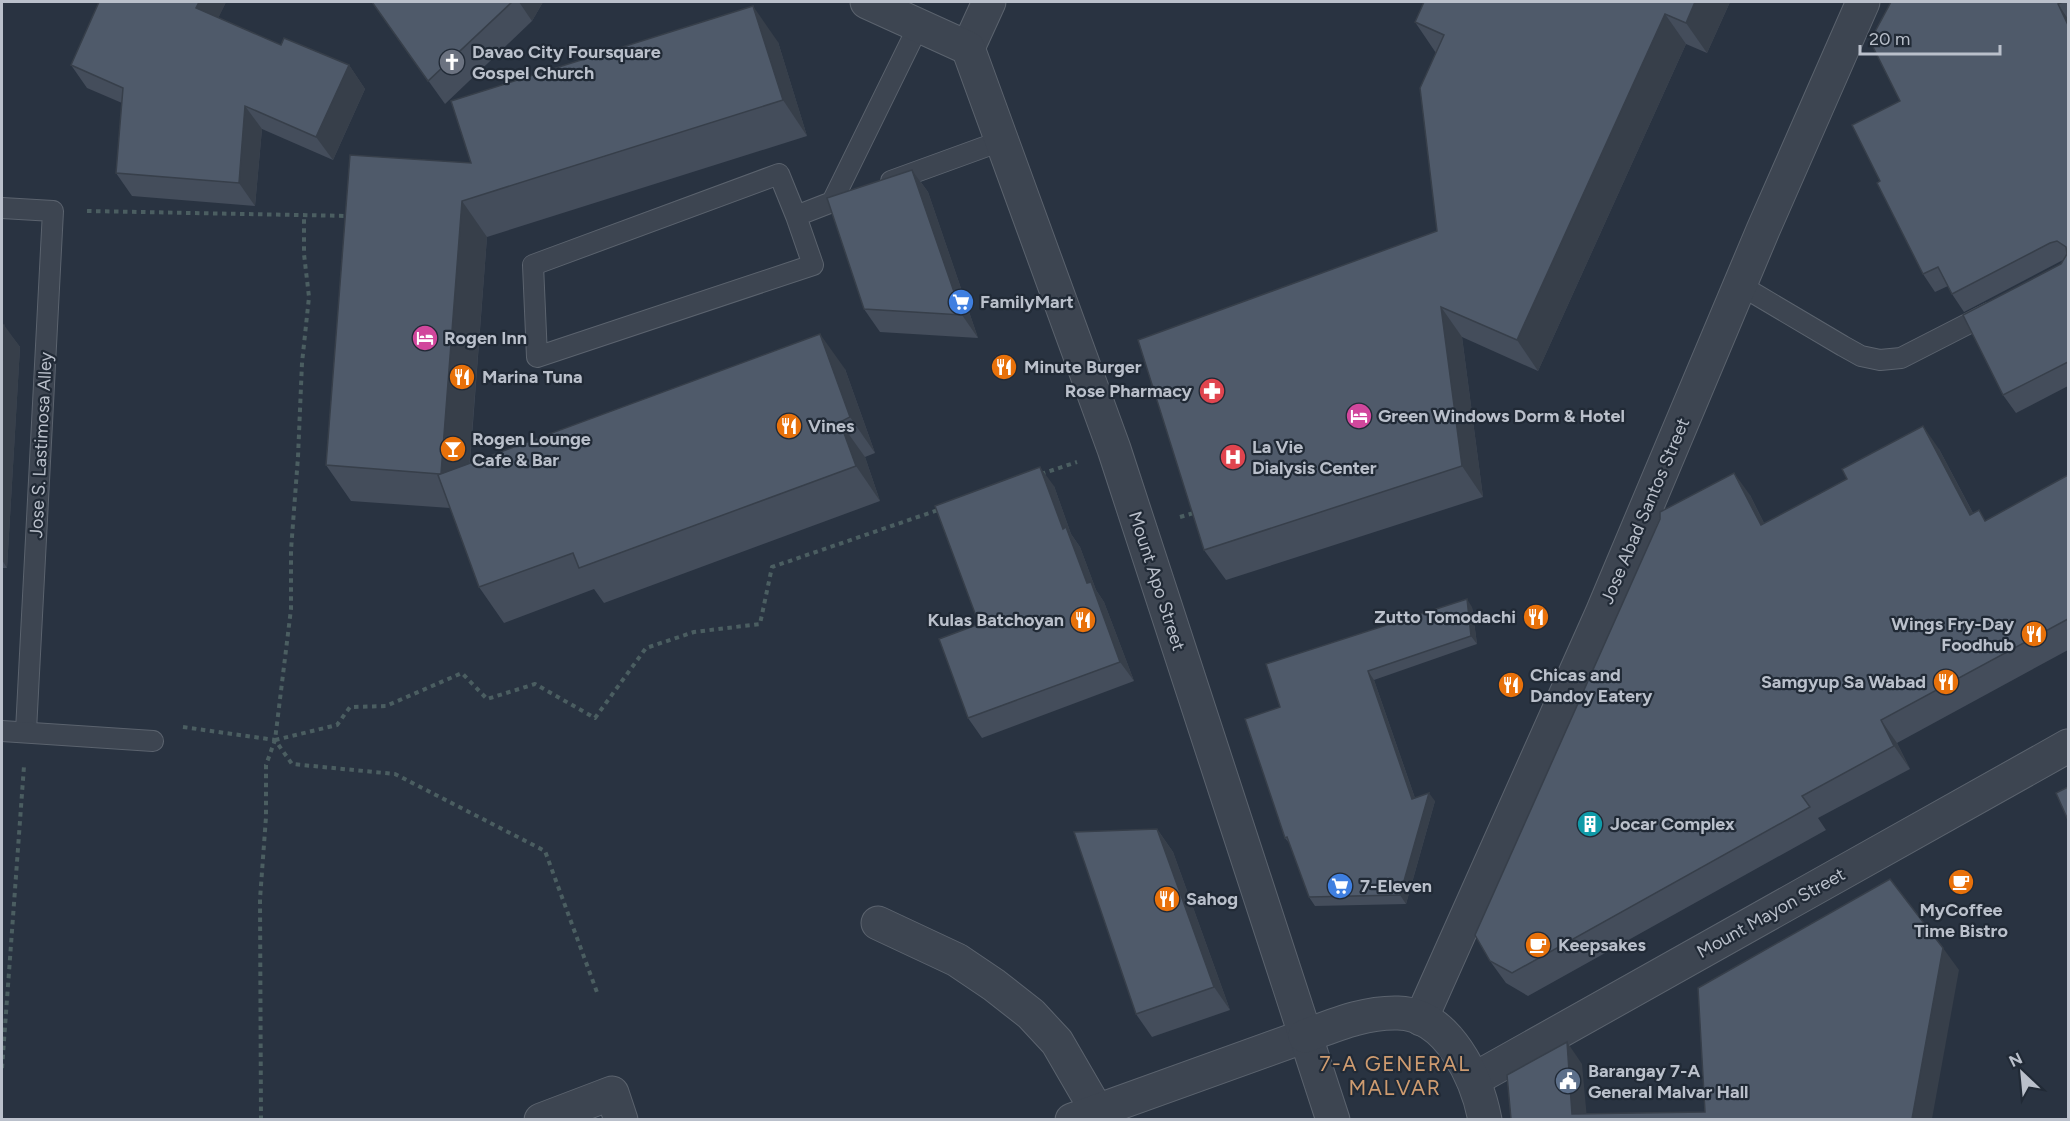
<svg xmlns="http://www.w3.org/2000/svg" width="2070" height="1121" viewBox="0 0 2070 1121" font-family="Figtree,sans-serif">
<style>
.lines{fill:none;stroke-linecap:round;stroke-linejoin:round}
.service-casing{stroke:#5b636e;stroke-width:22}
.minor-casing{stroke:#5b636e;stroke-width:35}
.tertiary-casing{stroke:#5b636e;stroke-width:35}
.path{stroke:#4b5e61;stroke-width:4;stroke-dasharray:4.5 4.5;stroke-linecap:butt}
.service{stroke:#3d4551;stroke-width:20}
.minor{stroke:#3d4551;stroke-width:33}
.tertiary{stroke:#3d4551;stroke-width:33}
.wall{fill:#444d5b}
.shaded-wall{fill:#373f4a}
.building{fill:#4f5a6a;stroke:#373f4a;stroke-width:1.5}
.labels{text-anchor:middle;stroke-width:4.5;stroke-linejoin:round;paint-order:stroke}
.poi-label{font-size:18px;font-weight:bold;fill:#bac0cb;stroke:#212a36;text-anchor:start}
.street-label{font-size:18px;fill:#bac0cb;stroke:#212a36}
.quarter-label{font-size:21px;letter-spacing:1.5px;fill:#cf9c70;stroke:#212a36}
</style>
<rect width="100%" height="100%" fill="#293341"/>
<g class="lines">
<!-- service casing -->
<g class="service-casing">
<g id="service">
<path d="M891,181L1001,141"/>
<path d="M2,208L53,211L26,731"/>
<path d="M796,216L779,174L533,265L537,357L813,265L796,216L832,202L919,25"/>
<path d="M1740,285L1843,346L1861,356L1880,360L1901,358L1989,313"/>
<path d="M2,731L153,741"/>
</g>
</g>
<!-- minor casing -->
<g class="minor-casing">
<g id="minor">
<path d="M968,48L989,2"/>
<path d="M878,923L957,960L994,985L1031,1014L1057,1042L1097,1111"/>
<path d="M1421,1019L1602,613L1763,230L1863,2"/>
<path d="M1473,1080L2068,746"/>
<path d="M541,1120L612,1093L621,1120"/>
<path d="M1072,1120L1305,1036"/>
</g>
</g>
<!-- tertiary casing -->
<g class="tertiary-casing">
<g id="tertiary">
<path d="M867,2L968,48L1114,449L1333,1120"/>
<path d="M1305,1036C1335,1025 1365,1012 1398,1013C1448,1014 1477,1078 1485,1120"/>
</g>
</g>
<!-- path -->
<g class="path">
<path d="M87,211L350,216"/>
<path d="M1041,474L1077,462"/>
<path d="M1180,517L1197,512"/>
<path d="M183,727L275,740L292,764L395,774L545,851L598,995"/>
<path d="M275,740L337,725L350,707L386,706L462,673L487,699L535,684L595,718L646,648L694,632L760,624L772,567L941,509"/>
<path d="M2,1068L24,766"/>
<path d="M261,1120L260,899L266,817V765L275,740L291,609V550L298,457L302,363L309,297L304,254V215"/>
</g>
<!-- service -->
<use href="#service" class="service"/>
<!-- minor -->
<use href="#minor" class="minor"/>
<!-- tertiary -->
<use href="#tertiary" class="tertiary"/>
</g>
<!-- wall -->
<g class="wall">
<path d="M226,2L218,18L281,45L349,65L365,89L333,160L262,129L255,206L132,196L116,173L122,103L87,88L71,65Z"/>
<path d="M372,2H543L532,21L445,104Z"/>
<path d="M1730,2L1707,53L1686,44L1538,371L1462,337L1483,497L1226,580L1204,550L1437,231L1436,53L1415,22Z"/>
<path d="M1891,2H2068V386L2016,413L2003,395L2063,260L1964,312L1952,294L1948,286L1935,292L1923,274L1880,181L1900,101Z"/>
<path d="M778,42L807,136L487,237L470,463L845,369L875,453L865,457L880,501L604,603L594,589L504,623L479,587L450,508L351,501L326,465L471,163Z"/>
<path d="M912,170L928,192L978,338L880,332L864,309Z"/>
<path d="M2,324L20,347L7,568H2Z"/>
<path d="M1939,449L1973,513L1987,521L2068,475V650L1897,743L1910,769L1818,818L1826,830L1528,996L1506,983L1490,961L1750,495L1764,523Z"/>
<path d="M1054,486L1071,534L1080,547L1096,590L1104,602L1134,681L982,738L968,718L979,624Z"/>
<path d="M1472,607L1477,644L1374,680L1415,798L1435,801L1406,904L1315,906L1309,897L1290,844L1285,838L1280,707Z"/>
<path d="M1157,829L1173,852L1230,1010L1152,1037L1136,1014Z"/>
</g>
<!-- shaded-wall -->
<g class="shaded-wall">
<path d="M199,2H226L212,31L196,8Z"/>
<path d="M519,2H543L532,21Z"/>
<path d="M1695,2H1730L1707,53L1686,23Z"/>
<path d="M2058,4L2068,19V25Z"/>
<path d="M753,6L778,42L807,136L783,100Z"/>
<path d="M1665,14L1686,44L1538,371L1517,340Z"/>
<path d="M349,65L365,89L333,160L316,137Z"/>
<path d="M245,106L262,129L255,206L239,183Z"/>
<path d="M912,170L928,192L978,338L962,315Z"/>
<path d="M462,201L487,237L466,509L441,474Z"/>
<path d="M1441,307L1462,337L1483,497L1462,466Z"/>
<path d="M4,325L20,347L7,568L2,560V366Z"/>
<path d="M820,334L845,369L875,453L850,417Z"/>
<path d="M840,422L865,457L880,501L856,466Z"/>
<path d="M1923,426L1939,449L1986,538L1970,515Z"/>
<path d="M1040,467L1054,486L1071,534L1080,547L1096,590L1104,602L1134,681L1120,662L1087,583L1063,529Z"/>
<path d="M1734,473L1750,495L1776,547L1761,525Z"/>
<path d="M1467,599L1472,607L1477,644L1471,636Z"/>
<path d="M1368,671L1374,680L1418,807L1412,799Z"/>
<path d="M1881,720L1897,743L1910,769L1894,746Z"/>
<path d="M1429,793L1435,801L1406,904L1400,895Z"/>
<path d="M1157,829L1173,852L1230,1010L1214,987Z"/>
<path d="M1943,948L1959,970L1932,1119H1912Z"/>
<path d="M1567,1042L1582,1064L1587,1119L1572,1114Z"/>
</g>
<!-- building -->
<g class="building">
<path d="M99,2H199L196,8L281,45L284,38L349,65L316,137L245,106L239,183L116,173L123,88L71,65Z"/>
<path d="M372,2H512L428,81Z"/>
<path d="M1424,2H1695L1686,23L1665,14L1517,340L1441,307L1462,466L1204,550L1138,340L1437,231L1420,88L1444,35L1415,22Z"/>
<path d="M1891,2H2063L2058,4L2068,25V362L2003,395L1963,315L2061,264L2067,254L2066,247L2057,241L2050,243L1952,294L1938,267L1923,274L1877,183L1880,181L1852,125L1900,101L1870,41Z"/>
<path d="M753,6L783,100L462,201L441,474L820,334L850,417L840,422L856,466L579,568L573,553L479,587L438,475L440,474L326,465L350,155L471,163L451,101Z"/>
<path d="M912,170L962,315L864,309L827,198Z"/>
<path d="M2,324L4,325L2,366Z"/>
<path d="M1923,426L1970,515L1979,510L1985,521L2068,475V619L1881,720L1894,746L1802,796L1810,807L1512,973L1490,961L1475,935L1660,519V512L1734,473L1761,525L1847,479L1842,469Z"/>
<path d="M1040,467L1063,529L1066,527L1087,583L1091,582L1120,662L968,718L939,639L979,624L935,506Z"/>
<path d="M1467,599L1471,636L1368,671L1412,799L1429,793L1400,895L1309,897L1287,837L1285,838L1245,719L1280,707L1266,664Z"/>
<path d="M2068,787V820L2056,793Z"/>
<path d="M1157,829L1214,987L1136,1014L1074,832Z"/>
<path d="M1890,879L1943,948L1912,1119H1511L1507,1075L1567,1042L1572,1114L1705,1112L1698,988Z"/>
</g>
<!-- icons -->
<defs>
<g id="church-disc" transform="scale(1.35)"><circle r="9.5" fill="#6b7280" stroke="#212a36"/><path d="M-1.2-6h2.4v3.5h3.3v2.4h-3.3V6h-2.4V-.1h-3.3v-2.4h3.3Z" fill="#fff"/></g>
<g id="supermarket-disc" transform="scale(1.35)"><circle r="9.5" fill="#3f7fe0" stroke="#212a36"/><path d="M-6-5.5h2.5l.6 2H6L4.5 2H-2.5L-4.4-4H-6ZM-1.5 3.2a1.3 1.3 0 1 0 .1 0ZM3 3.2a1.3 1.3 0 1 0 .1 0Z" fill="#fff"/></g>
<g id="hotel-disc" transform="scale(1.35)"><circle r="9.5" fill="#d1479c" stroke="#212a36"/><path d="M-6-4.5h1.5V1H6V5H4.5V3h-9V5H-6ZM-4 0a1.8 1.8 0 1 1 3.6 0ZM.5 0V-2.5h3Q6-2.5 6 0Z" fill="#fff"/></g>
<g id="restaurant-disc" transform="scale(1.35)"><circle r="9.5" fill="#e8710a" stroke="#212a36"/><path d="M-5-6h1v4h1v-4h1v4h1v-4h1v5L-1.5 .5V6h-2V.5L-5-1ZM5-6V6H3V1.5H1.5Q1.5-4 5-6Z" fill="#fff"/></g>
<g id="pharmacy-disc" transform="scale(1.35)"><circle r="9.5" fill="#e0444e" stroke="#212a36"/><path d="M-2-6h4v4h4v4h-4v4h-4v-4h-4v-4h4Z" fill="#fff"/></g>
<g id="bar-disc" transform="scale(1.35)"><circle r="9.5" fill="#e8710a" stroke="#212a36"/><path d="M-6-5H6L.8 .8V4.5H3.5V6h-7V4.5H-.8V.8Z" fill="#fff"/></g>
<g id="hospital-disc" transform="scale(1.35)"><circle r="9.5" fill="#e0444e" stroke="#212a36"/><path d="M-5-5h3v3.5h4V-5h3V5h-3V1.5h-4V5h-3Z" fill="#fff"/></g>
<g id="building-disc" transform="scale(1.35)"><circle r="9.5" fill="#0f9aa8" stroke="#212a36"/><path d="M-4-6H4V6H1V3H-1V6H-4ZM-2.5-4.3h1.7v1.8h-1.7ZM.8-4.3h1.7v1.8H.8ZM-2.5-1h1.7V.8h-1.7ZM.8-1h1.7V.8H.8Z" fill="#fff"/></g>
<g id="cafe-disc" transform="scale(1.35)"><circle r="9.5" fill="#e8710a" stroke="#212a36"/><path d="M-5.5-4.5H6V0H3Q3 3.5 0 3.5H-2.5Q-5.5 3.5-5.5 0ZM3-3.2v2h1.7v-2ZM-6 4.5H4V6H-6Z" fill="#fff"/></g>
<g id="civic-disc" transform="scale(1.35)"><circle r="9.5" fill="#5c6f8a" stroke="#212a36"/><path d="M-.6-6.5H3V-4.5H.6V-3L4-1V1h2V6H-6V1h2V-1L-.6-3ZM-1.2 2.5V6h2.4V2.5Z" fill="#fff"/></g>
</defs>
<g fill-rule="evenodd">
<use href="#church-disc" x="452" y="62"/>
<use href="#supermarket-disc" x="961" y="302"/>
<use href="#hotel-disc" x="425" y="338"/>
<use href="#restaurant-disc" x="1004" y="367"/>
<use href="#restaurant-disc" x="462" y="377"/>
<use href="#pharmacy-disc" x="1212" y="391"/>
<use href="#hotel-disc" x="1359" y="416"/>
<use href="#restaurant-disc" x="789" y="426"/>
<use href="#bar-disc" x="453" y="449"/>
<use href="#hospital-disc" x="1233" y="457"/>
<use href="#restaurant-disc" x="1536" y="617"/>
<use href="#restaurant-disc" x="1083" y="620"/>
<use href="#restaurant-disc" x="2034" y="634"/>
<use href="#restaurant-disc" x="1946" y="682"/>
<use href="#restaurant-disc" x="1511" y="685"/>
<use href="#building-disc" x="1590" y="824"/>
<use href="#cafe-disc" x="1961" y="882"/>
<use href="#supermarket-disc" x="1340" y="886"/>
<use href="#restaurant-disc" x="1167" y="899"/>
<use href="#cafe-disc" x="1538" y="945"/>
<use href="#civic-disc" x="1568" y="1081"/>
</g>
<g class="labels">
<!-- poi labels -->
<g class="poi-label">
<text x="472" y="58">Davao City Foursquare<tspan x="472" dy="21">Gospel Church</tspan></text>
<text x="980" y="308">FamilyMart</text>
<text x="444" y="344">Rogen Inn</text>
<text x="1024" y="373">Minute Burger</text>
<text x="482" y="383">Marina Tuna</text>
<text x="1192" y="397" text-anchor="end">Rose Pharmacy</text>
<text x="1378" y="422">Green Windows Dorm &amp; Hotel</text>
<text x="808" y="432">Vines</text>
<text x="472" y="445">Rogen Lounge<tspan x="472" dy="21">Cafe &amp; Bar</tspan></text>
<text x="1252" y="453">La Vie<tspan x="1252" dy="21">Dialysis Center</tspan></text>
<text x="1516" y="623" text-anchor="end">Zutto Tomodachi</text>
<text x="1064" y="626" text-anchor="end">Kulas Batchoyan</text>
<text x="2014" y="630" text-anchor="end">Wings Fry-Day<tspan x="2014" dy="21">Foodhub</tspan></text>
<text x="1530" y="681">Chicas and<tspan x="1530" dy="21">Dandoy Eatery</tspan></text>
<text x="1926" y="688" text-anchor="end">Samgyup Sa Wabad</text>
<text x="1610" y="830">Jocar Complex</text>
<text x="1360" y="892">7-Eleven</text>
<text x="1186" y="905">Sahog</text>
<text x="1961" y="916" text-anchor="middle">MyCoffee<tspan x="1961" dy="21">Time Bistro</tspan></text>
<text x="1558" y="951">Keepsakes</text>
<text x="1588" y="1077">Barangay 7-A<tspan x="1588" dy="21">General Malvar Hall</tspan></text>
</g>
<!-- street labels -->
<g class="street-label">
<text transform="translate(41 445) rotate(-87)" y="6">Jose S. Lastimosa Alley</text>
<text transform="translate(1645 511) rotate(-67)" y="6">Jose Abad Santos Street</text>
<text transform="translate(1157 581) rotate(72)" y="6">Mount Apo Street</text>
<text transform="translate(1771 913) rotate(-29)" y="6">Mount Mayon Street</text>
</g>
<!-- quarter labels -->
<g class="quarter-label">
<text x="1395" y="1071">7-A GENERAL<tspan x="1395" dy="24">MALVAR</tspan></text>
</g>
</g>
<!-- border -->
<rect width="2070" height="1121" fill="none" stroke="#bac0cb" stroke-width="6"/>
<!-- north arrow -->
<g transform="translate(2022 1073) rotate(334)" stroke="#212a36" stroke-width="4.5" paint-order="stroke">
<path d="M0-4.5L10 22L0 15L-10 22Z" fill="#bac0cb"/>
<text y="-9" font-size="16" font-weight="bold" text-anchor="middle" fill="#bac0cb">N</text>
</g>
<!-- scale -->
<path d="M1860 45v9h140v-9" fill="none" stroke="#bac0cb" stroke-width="3"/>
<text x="1869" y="45" font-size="18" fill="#bac0cb" stroke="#212a36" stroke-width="4.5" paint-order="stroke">20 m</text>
</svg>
